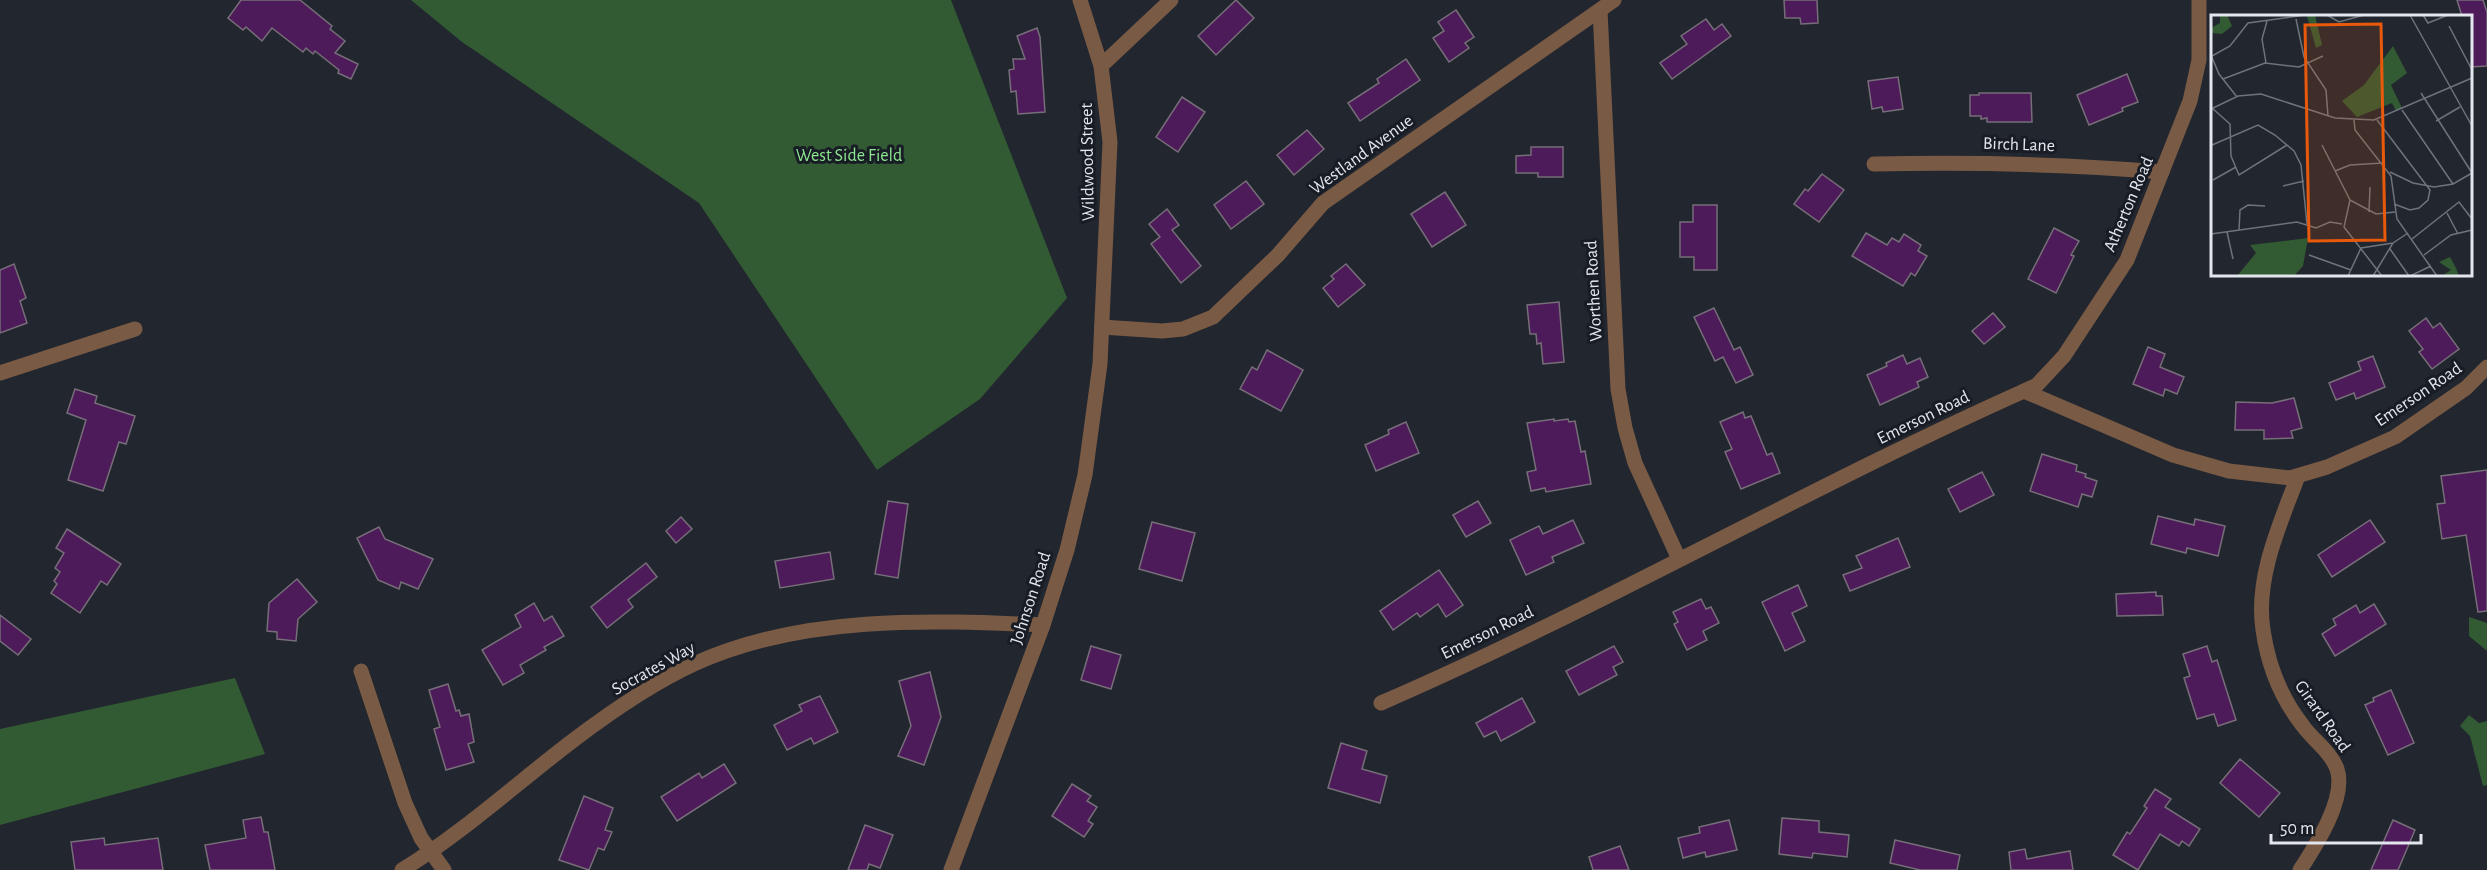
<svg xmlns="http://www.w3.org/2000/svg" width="2487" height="870" viewBox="0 0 2487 870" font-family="'Alegreya Sans',sans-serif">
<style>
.green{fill:#325a33}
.building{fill:#4e1b5a;stroke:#766e78;stroke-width:1.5}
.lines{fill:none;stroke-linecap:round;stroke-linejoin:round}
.minor{stroke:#795a45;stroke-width:15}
.labels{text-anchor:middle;stroke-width:6;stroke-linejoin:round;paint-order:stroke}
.street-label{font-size:18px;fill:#e3e6ed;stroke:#181c25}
.park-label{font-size:18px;fill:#8ce58f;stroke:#181c25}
.inset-road{fill:none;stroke:#6f737b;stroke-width:1.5}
.view{fill:#e8590c;fill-opacity:0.15;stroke:#e8590c;stroke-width:3}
.inset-edge{fill:none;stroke:#e3e6ed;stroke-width:3}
</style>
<rect width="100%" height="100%" fill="#22262f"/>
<!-- green -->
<g class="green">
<path d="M411,0H951L1067,298L980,399L877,470L699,203L462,42Z"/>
<path d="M2469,617L2487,623V651L2469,636Z"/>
<path d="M235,678L265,754L0,825V729Z"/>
<path d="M2469,715L2479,723L2487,721V785L2483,786L2470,736L2460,726Z"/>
</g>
<!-- building -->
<g class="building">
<path d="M241,0H300L332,26L330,29L345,41L335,53L358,64L351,79L338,73L339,70L315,51L313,54L306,48L303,52L272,28L262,41L246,27L243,30L228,18Z"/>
<path d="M1236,0L1254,18L1216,55L1198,36Z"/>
<path d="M1784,0H1817L1818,23L1801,24L1800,18H1785Z"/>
<path d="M2457,0H2483L2487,12V66L2470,67V16H2462Z"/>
<path d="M1456,10L1474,37L1465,43L1469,48L1449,62L1433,38L1444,31L1438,22Z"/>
<path d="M1706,19L1714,30L1722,24L1731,36L1672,79L1660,63L1687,44L1681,36Z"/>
<path d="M1037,28L1040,37L1045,112L1018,114L1016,91L1011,92L1009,70L1014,69L1013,59H1025L1017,36Z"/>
<path d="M1406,59L1420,80L1360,121L1348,103L1379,83L1377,79Z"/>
<path d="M2127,74L2138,102L2122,108L2123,111L2089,125L2077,95Z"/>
<path d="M1898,77L1903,109L1883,112L1882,107L1872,109L1868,81Z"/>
<path d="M1979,93H2031L2032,122H1987V118L1981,119V116H1970V95H1979Z"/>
<path d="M1182,97L1205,112L1178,152L1156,137Z"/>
<path d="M1307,130L1324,149L1294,175L1277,155Z"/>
<path d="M1531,147H1563V177H1538V173H1516V156L1531,155Z"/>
<path d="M1822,174L1844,190L1819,222L1794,204L1805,189L1808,191Z"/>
<path d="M1246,181L1264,204L1231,229L1214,205Z"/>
<path d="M1445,192L1466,225L1432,247L1411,214Z"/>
<path d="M1693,205H1717V270H1694V257H1680V222H1693Z"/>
<path d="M1167,209L1179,225L1172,230L1201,266L1181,283L1151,244L1160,237L1149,224Z"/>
<path d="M2054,228L2079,241L2071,255L2074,256L2056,293L2028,279Z"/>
<path d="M1866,233L1887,245L1892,238L1899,242L1904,234L1921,245L1918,251L1927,256L1915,276L1911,273L1903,286L1852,256Z"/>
<path d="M14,264L26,298L20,301L27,323L0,333V270Z"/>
<path d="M1346,264L1365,285L1338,307L1323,288L1334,279L1331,276Z"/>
<path d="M1559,302L1564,362L1543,364L1541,343L1537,344L1536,334H1530L1527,305Z"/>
<path d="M1714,308L1734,350L1740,347L1753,375L1736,383L1723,357L1715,361L1694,317Z"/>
<path d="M1993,313L2005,327L1984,344L1972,331Z"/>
<path d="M2426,318L2433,328L2440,323L2459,349L2432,369L2419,352L2423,349L2409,331Z"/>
<path d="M2148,347L2165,354L2160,367L2184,377L2177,394L2165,389L2163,396L2133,384Z"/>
<path d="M1267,350L1303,370L1281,411L1240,389L1252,367L1257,370Z"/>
<path d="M1903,355L1907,364L1920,358L1928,377L1917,382L1919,387L1880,405L1867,375L1887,366L1886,363Z"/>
<path d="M2373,356L2385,387L2356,399L2354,393L2336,400L2329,383L2361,370L2358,362Z"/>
<path d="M75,389L97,396L95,403L135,416L126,444L119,442L103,491L68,480L86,420L67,413Z"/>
<path d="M2294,398L2302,428L2291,431L2293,438L2264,439V430H2235L2236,402L2272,403Z"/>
<path d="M1743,412L1745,418L1751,416L1767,455L1772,453L1780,473L1741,489L1725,452L1732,449L1720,422Z"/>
<path d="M1554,419V421L1568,419L1569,422L1575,421L1581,452L1585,451L1591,484L1546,492L1545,488L1531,491L1527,472L1536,470L1527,423Z"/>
<path d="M1406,422L1419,453L1376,471L1365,445L1389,434L1388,430Z"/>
<path d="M2042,454L2077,465L2076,471L2086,474L2085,477L2097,481L2092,497L2082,494L2078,507L2030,491Z"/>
<path d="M2487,470V611L2478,612L2466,535L2442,539L2437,504L2445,503L2441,476Z"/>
<path d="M1982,472L1994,495L1960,512L1948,489Z"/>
<path d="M888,501L908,504L898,578L875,574Z"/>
<path d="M1478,501L1491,523L1466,537L1453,515Z"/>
<path d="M2158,516L2194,525L2195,519L2225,526L2218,556L2187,548L2186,553L2151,544Z"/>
<path d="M681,517L692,529L676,543L666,531Z"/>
<path d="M1573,520L1584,543L1552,557L1554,562L1526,575L1510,540L1539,526L1543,534Z"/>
<path d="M2370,520L2385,542L2332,577L2318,555Z"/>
<path d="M1152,522L1195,533L1182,581L1139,569Z"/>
<path d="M379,527L385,539L433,559L418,589L401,582L399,589L378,580L357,538Z"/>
<path d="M67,529L121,564L107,585L101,581L80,613L51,593L57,584L54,581L60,572L55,568L64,553L56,548Z"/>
<path d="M1898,538L1910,567L1850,591L1843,575L1862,568L1856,556Z"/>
<path d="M830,552L834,579L780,588L775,561Z"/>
<path d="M646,563L657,577L628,600L633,607L607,628L591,607Z"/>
<path d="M1439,570L1463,605L1446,617L1438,604L1420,617L1417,613L1393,630L1380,611Z"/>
<path d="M297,579L317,602L298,619L296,641L277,639V632L267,631L269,603Z"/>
<path d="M1798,585L1807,606L1792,613L1805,641L1785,651L1762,602Z"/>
<path d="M2156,592V596H2162L2163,615L2117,616L2116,594Z"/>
<path d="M1701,599L1706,609L1711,607L1719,623L1703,631L1707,640L1687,650L1674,624L1678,622L1673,612Z"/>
<path d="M534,603L544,621L552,616L564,636L544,647L546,650L520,665L524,673L503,685L482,650L521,627L515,615Z"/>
<path d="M2374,604L2386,624L2335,656L2322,634L2336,625L2333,619L2356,605L2360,613Z"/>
<path d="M0,615L31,639L18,655L0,641Z"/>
<path d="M1091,646L1121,655L1111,689L1081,680Z"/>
<path d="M1614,646L1623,662L1613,667L1617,675L1579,695L1566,671Z"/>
<path d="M2207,646L2212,662L2217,660L2236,720L2218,726L2214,714L2197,719L2184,678L2190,676L2183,654Z"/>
<path d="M930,672L941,717L924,765L898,756L911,726L899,681Z"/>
<path d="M448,684L456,711L459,710L461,716L469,714L474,742L468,744L474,762L446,770L434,729L440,727L429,690Z"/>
<path d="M2391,690L2414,743L2388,755L2365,705L2374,701L2373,698Z"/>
<path d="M820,696L838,732L814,744L811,738L787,750L774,725L802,711L799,705Z"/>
<path d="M1522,698L1535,722L1501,741L1496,731L1484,737L1476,723Z"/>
<path d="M1341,743L1367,751L1362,769L1387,776L1380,803L1328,788Z"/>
<path d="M2240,759L2280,793L2259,817L2220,783Z"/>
<path d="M724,764L736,783L677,821L661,797L699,773L702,778Z"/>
<path d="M1072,784L1091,796L1087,801L1097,807L1088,821L1093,824L1084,837L1052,816Z"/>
<path d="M2155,789L2171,799L2165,807L2200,829L2189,846L2182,841L2179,846L2160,834L2138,870L2113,855L2127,832L2130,834L2147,808L2144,806Z"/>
<path d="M584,796L613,808L605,830L612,832L604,850L598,848L589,870L559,860Z"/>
<path d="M261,817L264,832H268L275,870H210L205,845L246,838L243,820Z"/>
<path d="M1782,818L1819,821V832L1849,835L1847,857L1813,853L1812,858L1779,854Z"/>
<path d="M1729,820L1737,850L1706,857L1705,852L1683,858L1678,838L1700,833L1699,827Z"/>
<path d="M2393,820L2415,830L2398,870H2371Z"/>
<path d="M865,825L893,835L880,868L869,864L867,870H848Z"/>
<path d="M104,838L105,845L158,838L163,870H75L71,842Z"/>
<path d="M1895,840L1960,855L1957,870H1920L1890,863Z"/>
<path d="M1620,846L1629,870H1593L1589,857Z"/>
<path d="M2025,849L2027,859L2070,851L2073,870H2011L2009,852Z"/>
</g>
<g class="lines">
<!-- minor -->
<g class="minor">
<path d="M1600,10L1618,389L1625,428L1635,463L1679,559"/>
<path d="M1101,66L1171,0"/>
<path d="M1874,164C1970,162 2066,164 2162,172"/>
<path d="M1102,327L1162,331L1183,329L1213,317L1278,255L1323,203L1614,0"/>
<path d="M0,373L135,329"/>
<path d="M2024,391L2037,385L2064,356L2127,260L2190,101L2199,60V0"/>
<path d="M2298,476C2280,524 2255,578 2263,630C2268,665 2281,698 2303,726C2313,740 2331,752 2337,769C2347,798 2315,847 2300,870"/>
<path d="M361,671L405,803L421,838L444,870"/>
<path d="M1381,703C1600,608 1807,488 2024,391L2173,455L2229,471L2290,478L2327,467L2395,437L2466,388L2487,367"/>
<path d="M402,870C464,832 518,782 575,739C612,711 653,683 694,664C800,615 930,620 1043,625"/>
<path d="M951,870L1043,625L1067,550L1085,475L1100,364L1110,142L1101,66L1080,0"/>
</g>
</g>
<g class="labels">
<!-- street labels -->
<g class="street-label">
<text transform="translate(2019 144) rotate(2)" y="6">Birch Lane</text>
<text transform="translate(1361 154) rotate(-36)" y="6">Westland Avenue</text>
<text transform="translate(1087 162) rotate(-91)" y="6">Wildwood Street</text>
<text transform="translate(2128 204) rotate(-67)" y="6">Atherton Road</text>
<text transform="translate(1593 291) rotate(-93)" y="6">Worthen Road</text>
<text transform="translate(2418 394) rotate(-34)" y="6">Emerson Road</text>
<text transform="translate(1923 417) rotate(-26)" y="6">Emerson Road</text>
<text transform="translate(1030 598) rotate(-72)" y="6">Johnson Road</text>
<text transform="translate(1487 632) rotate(-26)" y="6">Emerson Road</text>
<text transform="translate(653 668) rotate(-29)" y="6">Socrates Way</text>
<text transform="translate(2323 716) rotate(55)" y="6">Girard Road</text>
</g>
<!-- park labels -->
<g class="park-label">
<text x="849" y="161">West Side Field</text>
</g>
</g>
<!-- overview -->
<g transform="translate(2211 15)">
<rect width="261" height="261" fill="#22262f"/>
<path d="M9,0H16L21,11L11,19L0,18V13L9,8ZM104,0L111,30L105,33L96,1ZM182,31L196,58L180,70L191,93L185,96L181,88L146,102L131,86L153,70ZM97,223L92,251L83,261H26L45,238L39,230ZM239,242L245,253L248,261L232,260L240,255L228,247Z" fill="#325a33"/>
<path class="inset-road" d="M116,0L128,7L153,0M199,0L261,111M212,0L217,8L237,0M85,4L93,42L115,75L117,101M238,11L261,55M0,40L8,59L26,82M1,41L19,31L37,8L94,0M55,48L51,24L56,6M12,64L54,48L88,52L112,41M210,78L261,158M1,93L19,109L20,141L28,160L76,130M0,94L27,81L50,79L124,103L163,105L261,63M191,95L242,169M143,105L144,115L180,161L186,204L226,261M166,105L219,175L217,185L208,193L199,195L183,189M225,106L249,92M1,130L47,110L64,120L83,136L90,150L96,209M111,130L139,185L133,212L171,261M124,156L139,150L172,148M179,157L202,168L223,172L242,169L261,158M2,165L25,152M72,171L93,166M139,185L165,199L184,197M158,197L159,172M236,198L247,219M28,215L29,195L37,190L54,191M16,217L22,244M0,219L86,207L105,213L119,207L131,209M201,224L248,187L261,204M179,234L198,261M98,240L140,255M213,240L240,220L261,215M137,261L150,233L182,228M162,261L182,228L197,218M199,261L220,251"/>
<path class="view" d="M170,9L174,225L98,226L94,10Z"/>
<rect width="261" height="261" class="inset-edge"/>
</g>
<!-- scale -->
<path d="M2271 834v9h150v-9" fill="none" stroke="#e3e6ed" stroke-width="3"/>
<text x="2280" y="834" font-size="18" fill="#e3e6ed" stroke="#181c25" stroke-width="4.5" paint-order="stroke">50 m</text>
</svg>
